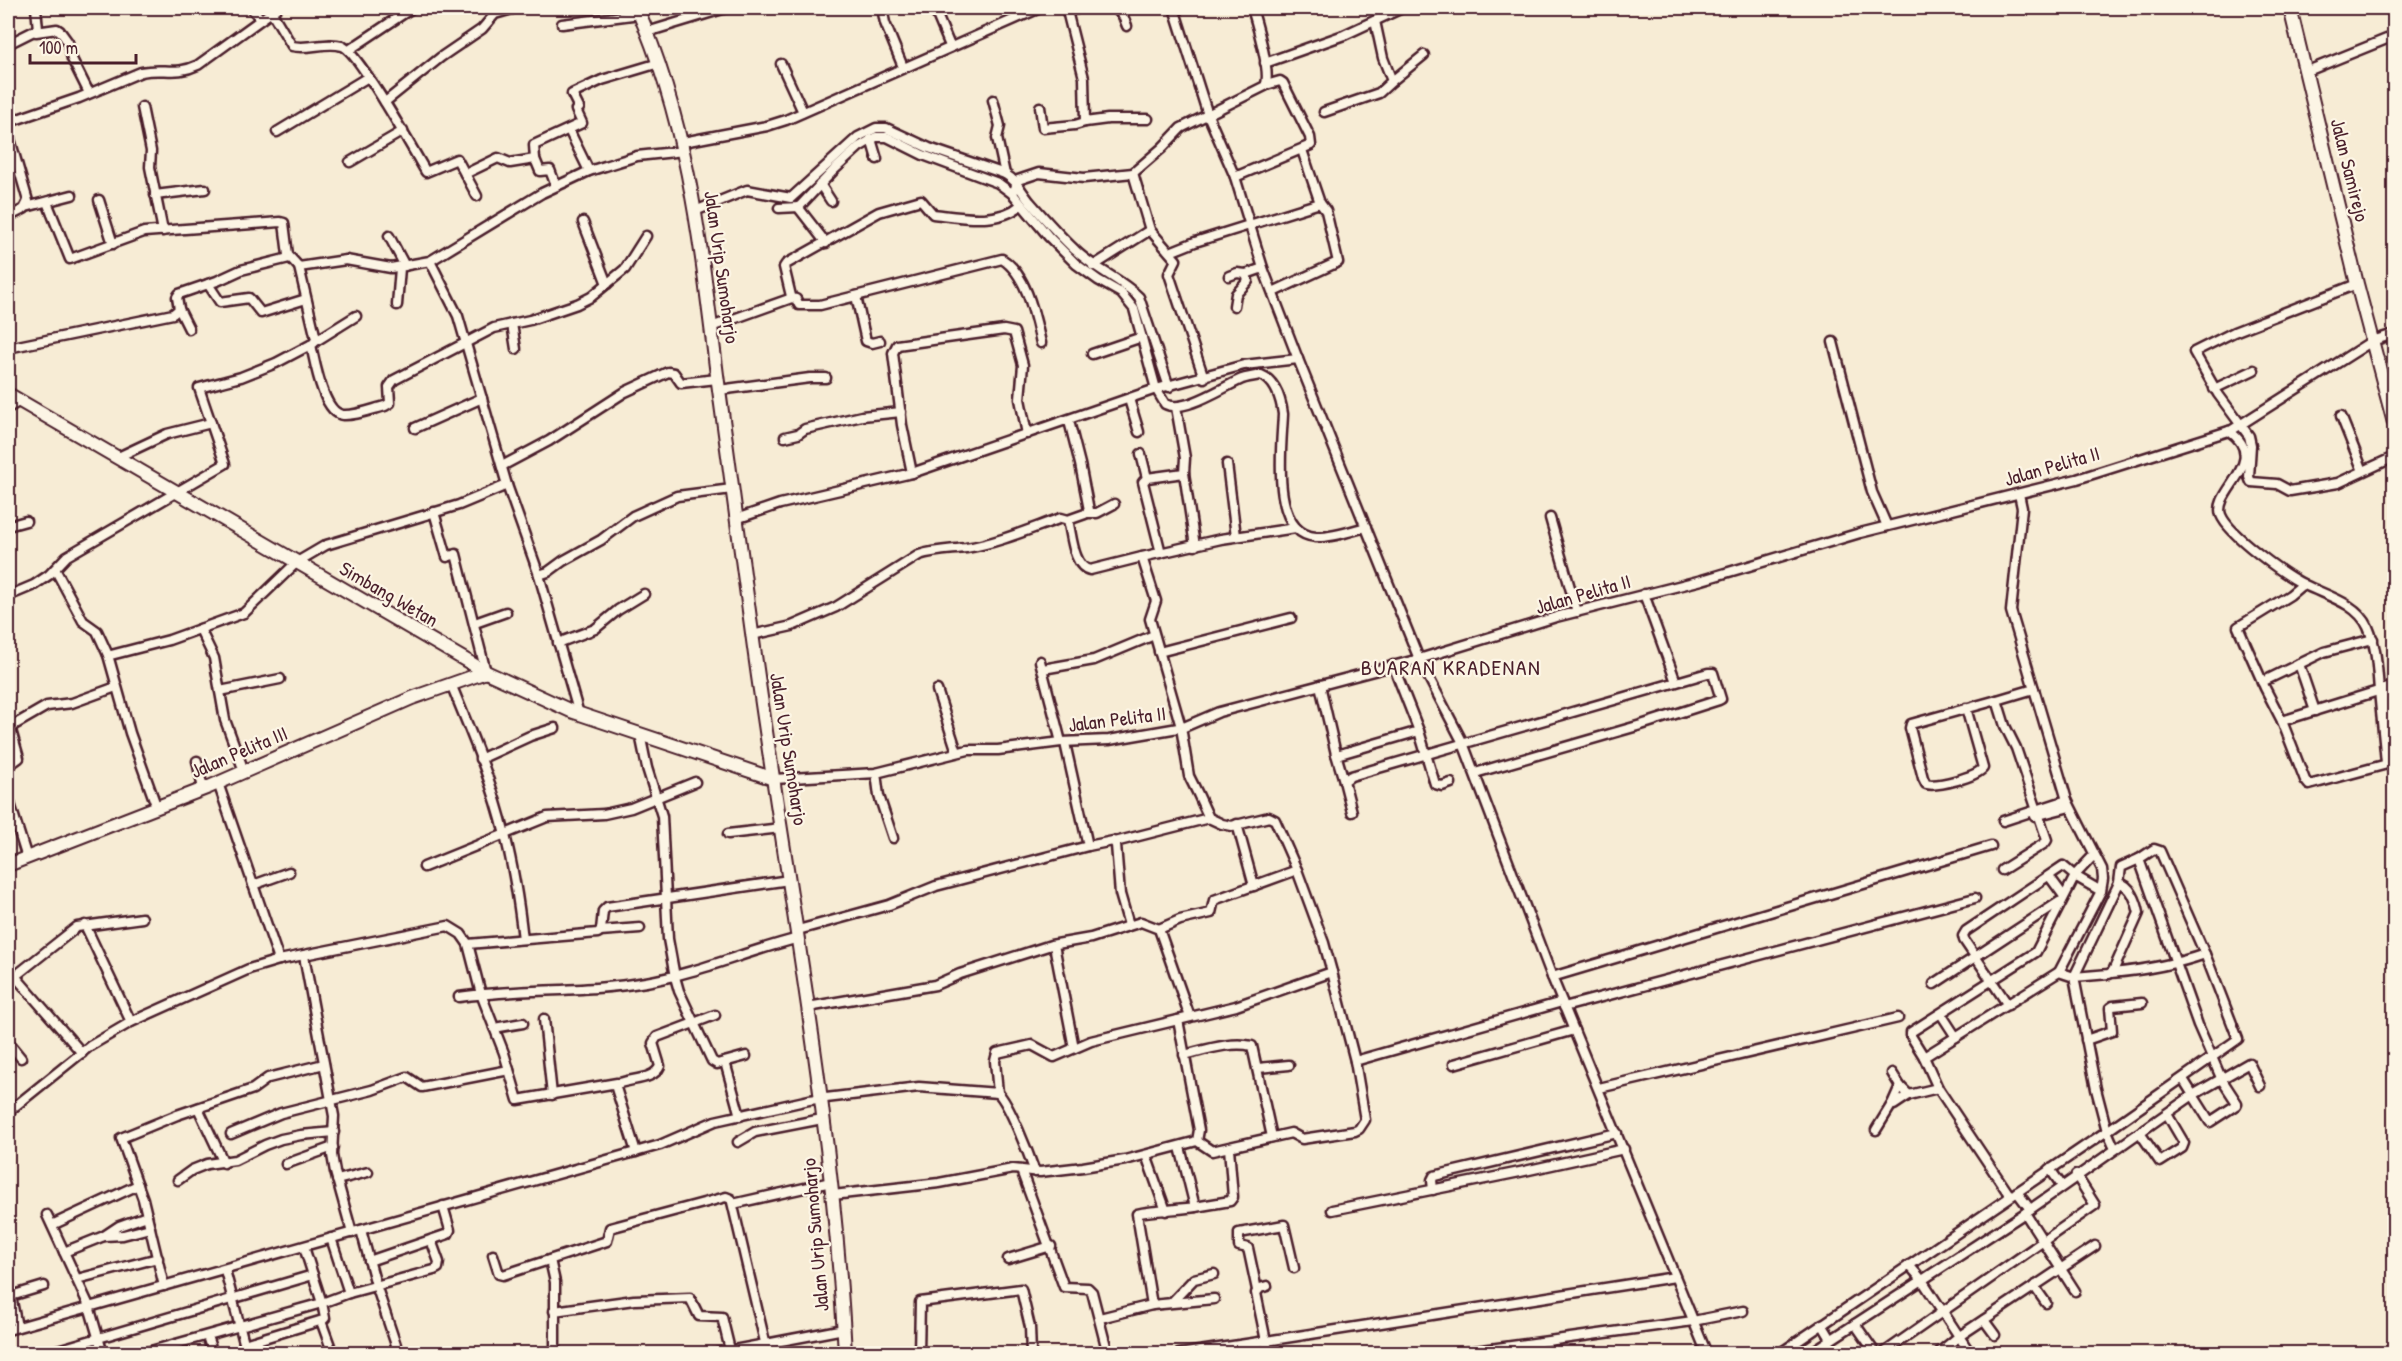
<svg xmlns="http://www.w3.org/2000/svg" width="2402" height="1361" viewBox="0 0 2402 1361" font-family="'Patrick Hand',sans-serif">
<style>
.green{fill:#b8d48c;stroke:#817a5c;stroke-width:1.5}
.lines{fill:none;stroke-linecap:round;stroke-linejoin:round}
.street-casing{stroke:#4a1f2b;stroke-width:13}
.secondary-casing{stroke:#4a1f2b;stroke-width:16}
.street{stroke:#fcf5e5;stroke-width:8}
.secondary{stroke:#fcf5e5;stroke-width:12}
.labels{text-anchor:middle;stroke-width:4.5;stroke-linejoin:round;paint-order:stroke}
.street-label{font-size:20px;fill:#4a1f2b;stroke:#fcf5e5}
.quarter-label{font-size:22px;letter-spacing:1.5px;fill:#4a1f2b;stroke:#fcf5e5}
</style>
<rect width="100%" height="100%" fill="#f7ecd5"/>
<filter id="ink" filterUnits="userSpaceOnUse"><feTurbulence type="fractalNoise" baseFrequency=".0167" numOctaves="2"/><feDisplacementMap in="SourceGraphic" scale="12" xChannelSelector="R" yChannelSelector="G"/><feConvolveMatrix kernelMatrix="1 2 1 2 8 2 1 2 1" color-interpolation-filters="sRGB"/></filter>
<g filter="url(#ink)">
<!-- green -->
<path class="green" d="M2394,356V387L2386,358Z"/>
<g class="lines">
<!-- street casing -->
<g class="street-casing">
<g id="street">
<path d="M251,8L261,19"/>
<path d="M882,8L885,23L903,67"/>
<path d="M934,8L950,46"/>
<path d="M1064,8L1067,11L1082,8"/>
<path d="M1115,8L1123,16L1127,26"/>
<path d="M1174,8L1208,115L1235,177L1263,268L1298,359L1419,659L1463,743L1552,977L1707,1354"/>
<path d="M271,11L292,46C308,50 327,41 342,46C357,50 415,153 426,172L457,159L477,196"/>
<path d="M1067,11L1084,78L1085,122L1108,119H1148"/>
<path d="M562,24L640,14"/>
<path d="M36,32L57,29L60,31L68,42L72,59L89,93"/>
<path d="M647,32L726,8"/>
<path d="M8,44L38,29L36,8"/>
<path d="M349,50L412,8"/>
<path d="M1265,63L1344,35L1402,8"/>
<path d="M781,64L803,112"/>
<path d="M2305,72L2394,36"/>
<path d="M1392,81L1424,55"/>
<path d="M993,100L1000,126L997,138L1005,174C1017,181 1021,191 1030,202C1044,218 1059,235 1075,250C1094,269 1120,278 1139,297L1169,387"/>
<path d="M385,102L441,57L482,29L495,14L516,8"/>
<path d="M142,107L151,151L150,167L163,231"/>
<path d="M1040,107L1043,128L1075,125L1085,122"/>
<path d="M8,111L12,120"/>
<path d="M1324,112L1379,93L1392,81L1383,58L1375,21"/>
<path d="M569,130L589,171"/>
<path d="M277,132L368,77"/>
<path d="M871,139L877,159"/>
<path d="M683,142L767,126L786,120L1040,8"/>
<path d="M350,162L403,131"/>
<path d="M1133,173L1150,230L1176,260L1169,274L1204,378"/>
<path d="M465,174L498,158L510,163L535,159"/>
<path d="M1235,177L1311,145L1310,137L1283,83L1280,81L1266,85"/>
<path d="M820,184L831,201"/>
<path d="M556,186L550,170L540,171L535,159L534,145L582,123L576,110L579,108L572,94L602,80L659,63"/>
<path d="M1013,194L1018,180L1039,173L1084,178L1133,173L1162,148L1181,128L1265,86C1272,74 1256,22 1252,8"/>
<path d="M155,195L205,189"/>
<path d="M99,200L113,244"/>
<path d="M47,202L70,259L144,232L280,222L284,223L288,255L299,267L346,260L391,268L430,261L542,193L589,171L637,156L684,151"/>
<path d="M26,207L72,195"/>
<path d="M798,207L826,243"/>
<path d="M779,208L799,207L834,170L859,147L876,137H887L923,155L998,183L1013,194L1049,237L1076,264L1098,280L1121,293L1134,309L1156,389L1165,404C1184,414 1223,387 1242,379C1248,377 1255,376 1261,375C1276,381 1281,400 1283,414C1282,444 1269,534 1316,537C1331,538 1351,531 1366,527"/>
<path d="M695,211L747,190L791,198L858,137L876,128H886L929,148L1005,174"/>
<path d="M8,217L24,209L28,201L8,132L9,122L79,98L141,72C164,67 175,76 198,65L277,8"/>
<path d="M583,222L607,284"/>
<path d="M389,236L405,266"/>
<path d="M1170,252L1195,242L1320,203"/>
<path d="M430,261L458,316L507,485L539,575L579,714"/>
<path d="M1093,266L1150,230"/>
<path d="M1229,276L1237,273L1246,274L1263,268"/>
<path d="M208,284L220,302L249,298L261,313L306,299"/>
<path d="M2357,284L2234,332L2194,352L2218,394L2249,436L2251,445L2249,477L2251,482L2277,484L2290,491L2338,483L2394,457"/>
<path d="M1273,292L1338,262L1326,211L1320,203L1302,150"/>
<path d="M856,296L866,341L872,343L880,341"/>
<path d="M791,298L796,299L799,305H820L1002,259C1027,274 1035,317 1041,343"/>
<path d="M397,305L400,268"/>
<path d="M1234,306L1236,294L1248,281L1246,274"/>
<path d="M179,309L189,329"/>
<path d="M512,324L516,349"/>
<path d="M711,327L789,299L791,296L784,267L786,264L879,212L921,200L933,214C960,217 998,225 1021,205"/>
<path d="M316,341L356,316"/>
<path d="M1833,342L1872,492L1887,526"/>
<path d="M311,345C315,362 323,413 343,415C356,416 373,409 385,406L390,403L389,387L394,380L494,328L530,320L577,304L591,297L625,269L646,236"/>
<path d="M8,348L173,314L179,309L177,297L179,294L217,281L241,270L289,258"/>
<path d="M1092,354L1142,337"/>
<path d="M2214,389L2254,370"/>
<path d="M719,390L810,378H826"/>
<path d="M1129,399L1139,432"/>
<path d="M8,408L20,401"/>
<path d="M2341,416L2363,471"/>
<path d="M415,428L482,398"/>
<path d="M2229,431C2272,461 2212,491 2221,515C2229,535 2285,575 2305,585C2327,596 2357,603 2368,627C2377,648 2377,668 2379,690C2381,714 2384,739 2386,763"/>
<path d="M785,437L798,434L805,429L862,416L901,412"/>
<path d="M1141,454L1147,478"/>
<path d="M116,458L167,434L211,423"/>
<path d="M1227,464L1236,536"/>
<path d="M502,466L549,441L625,392L668,372L674,373L681,383L717,379"/>
<path d="M912,473L902,425L893,353L897,345L1004,330L1014,332L1023,365L1020,399L1027,434"/>
<path d="M1184,473L1195,546"/>
<path d="M434,512L447,557L456,554L486,672"/>
<path d="M1088,513H1097L1114,504"/>
<path d="M1550,518L1577,612"/>
<path d="M736,519L780,504L912,473L1156,389L1244,365L1298,359"/>
<path d="M1068,520L1085,514L1089,510L1080,464L1069,421"/>
<path d="M8,526L26,521"/>
<path d="M1161,553L1143,482L1147,478L1184,473L1185,458L1176,407"/>
<path d="M1142,557L1221,539L1296,528"/>
<path d="M55,569L83,621L97,631L108,655H111L169,640L244,613L297,562L326,545L459,505L507,485"/>
<path d="M539,575L548,572L563,561L601,540L633,516L677,496L732,489"/>
<path d="M2303,584L2290,595L2238,627L2265,688L2282,721L2305,780L2309,785L2391,763"/>
<path d="M1644,594L1676,682"/>
<path d="M8,596L34,585L49,575L67,556L225,464L199,388L241,377L276,363L314,343L316,339L299,267"/>
<path d="M475,623L506,612"/>
<path d="M200,629L214,658L225,720L244,771"/>
<path d="M558,643L595,629L618,610L644,594"/>
<path d="M1159,652L1291,618"/>
<path d="M108,655L130,733L157,808"/>
<path d="M1040,661L1061,742"/>
<path d="M2299,664L2315,711"/>
<path d="M1043,669L1094,660L1154,635"/>
<path d="M2262,682L2324,652L2373,639"/>
<path d="M451,684C471,733 493,784 505,835C514,870 519,904 523,939"/>
<path d="M1320,685L1336,754H1340L1419,731L1393,665"/>
<path d="M2034,689L2067,800"/>
<path d="M2385,689L2394,782"/>
<path d="M937,690L957,752"/>
<path d="M220,691L280,679"/>
<path d="M1966,708L1983,768C1976,777 1937,787 1926,784L1923,778L1910,728L1911,724L1997,700"/>
<path d="M2282,721L2394,686"/>
<path d="M1419,731L1435,784L1442,786L1451,783"/>
<path d="M640,734L647,768L662,816L668,939L675,977L679,991L712,1061L717,1064L746,1056"/>
<path d="M1336,754L1344,781"/>
<path d="M480,759L530,736L555,728"/>
<path d="M197,761L203,789"/>
<path d="M8,766L19,758L11,730L14,725L47,706L72,703L116,687"/>
<path d="M876,773L879,796L893,838"/>
<path d="M774,779L876,773L968,750H998L1061,742L1109,740L1184,727L1219,712L1419,659L1556,617L1702,580L1860,533L2077,479L2232,430L2372,341L2394,334"/>
<path d="M218,783L279,960"/>
<path d="M8,797L27,858"/>
<path d="M1352,812L1344,781L1351,776L1708,673H1713L1721,699L1719,700L1641,725L1475,773"/>
<path d="M2035,816L2070,807"/>
<path d="M2003,821L2067,800L2102,869L2103,879L2101,891L2059,972"/>
<path d="M1237,824L1254,886"/>
<path d="M728,834L781,828"/>
<path d="M1115,842L1209,818"/>
<path d="M1088,846L1113,841L1116,845L1120,894L1129,925"/>
<path d="M424,867L547,817L604,814L631,808L695,782"/>
<path d="M2002,870L2045,843L2047,840L2016,748L2005,726L1997,700L2034,689L2011,611L2022,508L2019,494"/>
<path d="M2049,876L2063,895"/>
<path d="M253,885L289,872"/>
<path d="M85,925L131,1022"/>
<path d="M1159,929L1180,920L1211,913L1214,900L1297,870"/>
<path d="M798,930L889,905L936,886L1088,846L1065,743"/>
<path d="M600,931L640,928"/>
<path d="M468,944L598,933L601,930L603,911L607,907L789,880"/>
<path d="M1054,945L1074,1048"/>
<path d="M304,956L334,1116L332,1155L335,1172L352,1233"/>
<path d="M8,968L82,1053"/>
<path d="M1332,972L1355,1061"/>
<path d="M2111,973C2144,970 2174,965 2205,954"/>
<path d="M14,977L77,927L142,918"/>
<path d="M1552,977L1991,846"/>
<path d="M1934,984L2059,902"/>
<path d="M459,997C521,988 584,993 646,982C698,973 747,951 799,938"/>
<path d="M2008,1005L1964,940L1963,936L1966,931L2063,866L2075,876L2101,891"/>
<path d="M808,1007L935,985L960,974L1051,945L1091,938L1141,922L1159,929L1190,1017"/>
<path d="M1564,1007L1975,898"/>
<path d="M1941,1014L1956,1037"/>
<path d="M544,1019L552,1095"/>
<path d="M1178,1020L1199,1130L1197,1141"/>
<path d="M494,1028L523,1023"/>
<path d="M2086,1040L2112,1031L2110,1008L2113,1006L2142,1003"/>
<path d="M8,1042L21,1058"/>
<path d="M1184,1055C1205,1050 1231,1041 1252,1046L1272,1137"/>
<path d="M1924,1057L1911,1036V1032L2036,952L2076,874L2094,855"/>
<path d="M725,1062L740,1116"/>
<path d="M1454,1064L1574,1030"/>
<path d="M1258,1068L1289,1065"/>
<path d="M1892,1073L1900,1086L1909,1095"/>
<path d="M2183,1079L2193,1095L2249,1063L2260,1086"/>
<path d="M1900,1086L1892,1104L1894,1105L1909,1095L1938,1088"/>
<path d="M1599,1088L1898,1018"/>
<path d="M998,1093C1009,1103 1029,1155 1035,1172"/>
<path d="M198,1108L224,1163"/>
<path d="M8,1112L90,1046L131,1022L249,969L279,960L448,926L461,934L468,944L481,994L504,1053L518,1100L617,1083"/>
<path d="M1876,1130L1892,1104"/>
<path d="M2140,1133L2160,1162L2182,1148L2184,1143L2167,1114"/>
<path d="M231,1134L281,1113L372,1090L407,1077L422,1087L509,1070"/>
<path d="M738,1142L755,1132L822,1119"/>
<path d="M636,1152L615,1085C628,1078 654,1081 660,1066L653,1043L657,1037L715,1015"/>
<path d="M1146,1155L1166,1211"/>
<path d="M286,1164L333,1147"/>
<path d="M2050,1169L2062,1186"/>
<path d="M1021,1170L1064,1287L1088,1288L1092,1292L1108,1354"/>
<path d="M178,1180L192,1170L207,1164L235,1160L265,1145L281,1139L301,1135L334,1132"/>
<path d="M337,1180L368,1172"/>
<path d="M1433,1190L1432,1180L1434,1176L1617,1133"/>
<path d="M2017,1192L2030,1209"/>
<path d="M833,1195L939,1183L1013,1169L1040,1172L1083,1167L1125,1160L1197,1141L1212,1151L1291,1133L1302,1139L1355,1131L1359,1129L1365,1120L1355,1061L1562,1002"/>
<path d="M2010,1196L1938,1088L1924,1057L2059,972L2074,977L2109,974L2113,971L2139,913C2137,902 2131,885 2119,883"/>
<path d="M733,1204L831,1182"/>
<path d="M1195,1207L1230,1201L1233,1197L1229,1148"/>
<path d="M1332,1210L1520,1172L1624,1149"/>
<path d="M2025,1213L2075,1291"/>
<path d="M47,1215L89,1306L103,1354"/>
<path d="M52,1225L138,1185"/>
<path d="M361,1230L376,1285L399,1354"/>
<path d="M104,1236L119,1226L147,1216"/>
<path d="M331,1238L349,1293"/>
<path d="M64,1252L104,1236L123,1235L150,1228"/>
<path d="M493,1255L499,1274L503,1275L607,1241L610,1228L726,1197L731,1199L732,1202L765,1342"/>
<path d="M1008,1259L1051,1246"/>
<path d="M550,1260L555,1282V1354"/>
<path d="M369,1261L448,1234L450,1230L443,1206"/>
<path d="M1909,1265L1922,1280L1970,1353"/>
<path d="M225,1270L247,1354"/>
<path d="M77,1279L158,1258"/>
<path d="M164,1286L143,1199L121,1138L177,1115L253,1089L268,1078L324,1064"/>
<path d="M1267,1286L1260,1288L1256,1293L1266,1341L1675,1277"/>
<path d="M2034,1286L2046,1303"/>
<path d="M1257,1290L1248,1248L1239,1246V1233L1284,1225L1294,1268"/>
<path d="M1172,1302L1194,1279L1214,1274"/>
<path d="M1152,1305L1137,1214C1142,1211 1184,1209 1195,1207L1180,1147"/>
<path d="M554,1311L634,1300L690,1298L699,1316L722,1317L730,1350"/>
<path d="M1100,1318L1152,1305L1214,1299"/>
<path d="M1984,1320L1995,1335"/>
<path d="M321,1321L333,1354"/>
<path d="M1822,1324L1831,1339"/>
<path d="M1855,1324L1876,1354"/>
<path d="M17,1327L11,1296L44,1286"/>
<path d="M8,1330L660,1145L715,1121L809,1100L919,1087L998,1093L995,1061L997,1053L1032,1045L1054,1057L1091,1041L1236,1006L1332,972L1324,943L1297,870L1275,820L1269,817L1232,826L1222,824L1209,818L1198,794L1189,776L1181,727L1150,619L1156,601L1142,557L1090,570C1073,567 1072,535 1068,520L1061,518C1030,529 998,543 966,548C949,550 935,550 919,555L836,607L792,626L752,635"/>
<path d="M207,1336L213,1354"/>
<path d="M244,1344L323,1320L325,1318L322,1303L349,1293L434,1270L438,1268L439,1262L431,1240"/>
<path d="M44,1354L313,1275"/>
<path d="M140,1354L322,1303L304,1247"/>
<path d="M713,1354L844,1329"/>
<path d="M919,1354L920,1302L1021,1289L1030,1327L1031,1354"/>
<path d="M1179,1354L1266,1341L1269,1354"/>
<path d="M1453,1354L1693,1321L1743,1311"/>
<path d="M1779,1354L2107,1131L2238,1039L2207,959L2160,851L2154,849L2139,859"/>
<path d="M1809,1354L2025,1213L2193,1095L2210,1122L2236,1105L2237,1103L2222,1080L2198,1025L2139,859L2121,867L2119,883L2074,977L2096,1089L2107,1131L2115,1149"/>
<path d="M1882,1354L2095,1205L2076,1175"/>
<path d="M1937,1354L1958,1337L2095,1246"/>
</g>
</g>
<!-- secondary casing -->
<g class="secondary-casing">
<g id="secondary">
<path d="M637,8C689,126 701,248 717,375C728,461 741,547 752,633C784,873 833,1111 845,1354"/>
<path d="M2290,8L2357,284L2394,423"/>
<path d="M8,394L486,672L571,711L774,779"/>
<path d="M8,865L209,787L412,698L486,672"/>
</g>
</g>
<!-- street -->
<use href="#street" class="street"/>
<!-- secondary -->
<use href="#secondary" class="secondary"/>
</g>
</g>
<g class="labels">
<!-- street labels -->
<g class="street-label">
<text transform="translate(2350 170) rotate(76)" y="7">Jalan Samirejo</text>
<text transform="translate(722 267) rotate(82)" y="7">Jalan Urip Sumoharjo</text>
<text transform="translate(2052 466) rotate(-16)" y="7">Jalan Pelita II</text>
<text transform="translate(389 594) rotate(30)" y="7">Simbang Wetan</text>
<text transform="translate(1583 594) rotate(-16)" y="7">Jalan Pelita II</text>
<text transform="translate(1117 719) rotate(-7)" y="7">Jalan Pelita II</text>
<text transform="translate(789 749) rotate(81)" y="7">Jalan Urip Sumoharjo</text>
<text transform="translate(239 752) rotate(-23)" y="7">Jalan Pelita III</text>
<text transform="translate(815 1235) rotate(-95)" y="7">Jalan Urip Sumoharjo</text>
</g>
<!-- quarter labels -->
<g class="quarter-label">
<text x="1451" y="675">BUARAN KRADENAN</text>
</g>
</g>
<!-- margin -->
<rect width="2402" height="1361" fill="none" stroke="#fcf5e5" stroke-width="30"/>
<rect x="15" y="15" width="2372" height="1331" fill="none" stroke="#4a1f2b" stroke-width="2" filter="url(#ink)"/>
<!-- scale -->
<path d="M30 54v9h106v-9" fill="none" stroke="#4a1f2b" stroke-width="3"/>
<text x="39" y="54" font-size="18" fill="#4a1f2b" stroke="#fcf5e5" stroke-width="4.5" paint-order="stroke">100 m</text>
</svg>
